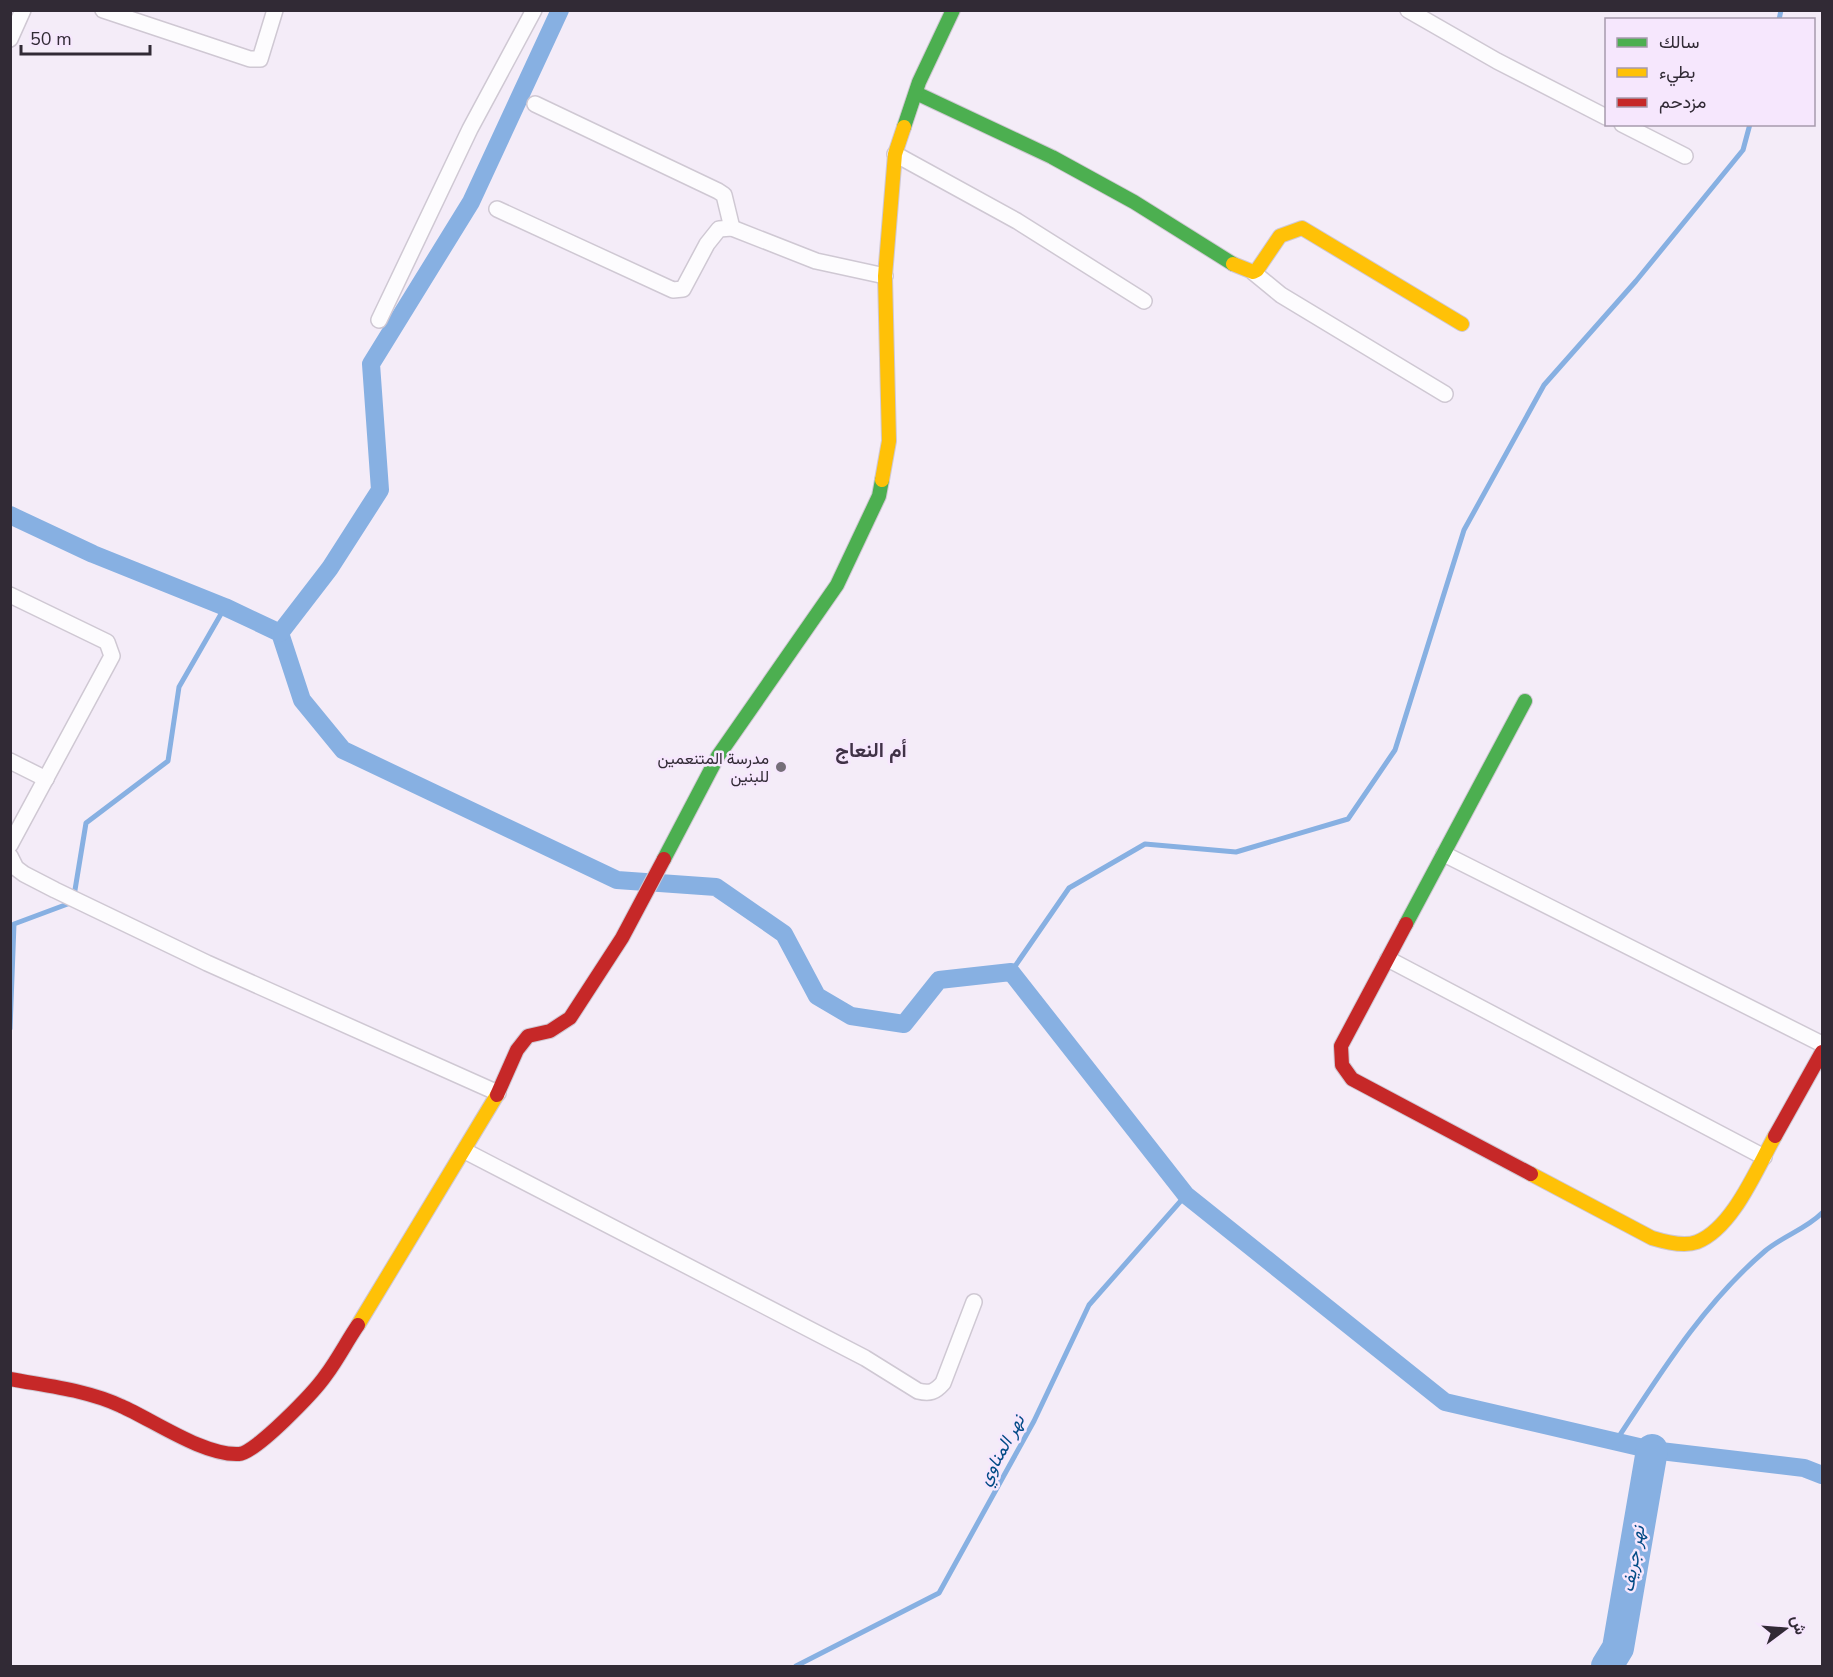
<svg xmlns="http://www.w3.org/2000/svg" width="1833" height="1677" viewBox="0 0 1833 1677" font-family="'Nunito Sans',Vazirmatn,sans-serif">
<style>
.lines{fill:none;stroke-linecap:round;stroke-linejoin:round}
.stream{stroke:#87b0e2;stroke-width:5}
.canal{stroke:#87b0e2;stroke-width:18}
.river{stroke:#87b0e2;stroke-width:32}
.street-casing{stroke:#cfc8d3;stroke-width:18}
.fast-casing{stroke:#cfc8d3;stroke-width:16}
.slow-casing{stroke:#cfc8d3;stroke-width:16}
.jam-casing{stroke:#cfc8d3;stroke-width:16}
.street{stroke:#fdfcfe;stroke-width:15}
.fast{stroke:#4caf50;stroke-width:14}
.slow{stroke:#ffc107;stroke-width:14}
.jam{stroke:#c62828;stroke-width:14}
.poi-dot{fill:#756e79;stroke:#f6e7fd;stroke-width:2}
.labels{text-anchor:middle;stroke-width:5;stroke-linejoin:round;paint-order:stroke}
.poi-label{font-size:16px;fill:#312a35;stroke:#f6e7fd;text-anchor:end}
.water-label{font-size:18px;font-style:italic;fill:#004a85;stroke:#f6e7fd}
.quarter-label{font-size:20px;font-weight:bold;fill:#403247;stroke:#f6e7fd}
</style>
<rect width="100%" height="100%" fill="#f4ecf8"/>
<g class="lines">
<!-- stream -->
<g class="stream">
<path d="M1779,20L1781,10"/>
<path d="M1011,972L1069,888L1145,844L1236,852L1348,819L1395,750L1464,530L1544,385L1636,281L1743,150L1750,124"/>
<path d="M10,1029L14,924L73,902L86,823L168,761L179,687L225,607"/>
<path d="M1616,1441C1660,1374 1703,1304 1765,1251C1783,1236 1806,1229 1822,1213"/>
<path d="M796,1666L939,1593L1034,1421L1089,1305L1186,1195"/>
</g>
<!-- canal -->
<g class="canal">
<path d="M10,515L93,554L225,607L280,633L302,700L343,750L617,880L716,887L784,934L817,996L851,1016L904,1024L939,980L1011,972L1186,1195L1445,1402L1652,1450L1804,1468L1822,1475"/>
<path d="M280,633L330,568L380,490L371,364L471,202L560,10"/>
</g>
<!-- river -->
<path class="river" d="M1607,1666L1618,1648L1652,1450"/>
<!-- street casing -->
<g class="street-casing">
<g id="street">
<path d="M103,10L250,59H260L275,10"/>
<path d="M1408,10L1497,61L1606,117"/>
<path d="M10,39L23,10"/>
<path d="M535,104L718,191L724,195L732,228"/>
<path d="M1622,124L1685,156"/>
<path d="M895,154L1017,221L1144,301"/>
<path d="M497,209L673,290L683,289L707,244L719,229L732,228L816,261L885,276"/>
<path d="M1253,272L1281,295L1445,394"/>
<path d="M379,320L470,129L534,10"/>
<path d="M10,595L107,642L112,656L10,845"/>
<path d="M10,761L46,779"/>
<path d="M1444,854L1822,1044"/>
<path d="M10,856L16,868L24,874L55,890L207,963L498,1093"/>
<path d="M1388,959L1764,1157"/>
<path d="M465,1151L865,1358L918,1391C930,1394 935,1392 943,1383L974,1302"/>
</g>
</g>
<!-- fast casing -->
<g class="fast-casing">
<g id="fast">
<path d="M916,93L1052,157L1134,202L1233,264"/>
<path d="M904,127L919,82L953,10"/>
<path d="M664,859L718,756L837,585L879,496L882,480"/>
<path d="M1406,924L1525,701"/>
</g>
</g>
<!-- slow casing -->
<g class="slow-casing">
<g id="slow">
<path d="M1233,264L1253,272L1257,270L1280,236L1302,228L1462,324"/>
<path d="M882,480L889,441L885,276L895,154L904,127"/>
<path d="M1531,1174L1652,1238C1665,1242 1684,1247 1697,1242C1733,1228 1757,1168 1775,1136"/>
<path d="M358,1325L497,1095"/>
</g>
</g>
<!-- jam casing -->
<g class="jam-casing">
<g id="jam">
<path d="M1406,924L1341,1046L1342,1065L1352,1079L1531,1174"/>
<path d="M497,1095L517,1050L528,1036L550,1031L570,1018L622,938L664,859"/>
<path d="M1775,1136L1822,1052"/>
<path d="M10,1379C47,1386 87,1390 121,1406C153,1420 204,1456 239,1454C256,1453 315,1391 326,1375C338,1359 347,1341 358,1325"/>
</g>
</g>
<!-- street -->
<use href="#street" class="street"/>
<!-- fast -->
<use href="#fast" class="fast"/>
<!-- slow -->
<use href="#slow" class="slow"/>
<!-- jam -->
<use href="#jam" class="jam"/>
</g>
<!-- markers -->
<circle class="poi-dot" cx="781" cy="767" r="6"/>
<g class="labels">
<!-- poi labels -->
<g class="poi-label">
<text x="769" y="764">مدرسة المتنعمين<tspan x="769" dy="18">للبنين</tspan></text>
</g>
<!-- water labels -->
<g class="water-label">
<text transform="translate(1001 1450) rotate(-61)" y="6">نهر المناوي</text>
<text transform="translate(1633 1559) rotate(-80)" y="6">نهر جريف</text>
</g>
<!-- quarter labels -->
<g class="quarter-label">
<text x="871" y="757">أم النعاج</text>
</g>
</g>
<!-- border -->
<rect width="1833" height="1677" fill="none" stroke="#312a35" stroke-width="24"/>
<!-- legend -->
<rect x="1605" y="18" width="210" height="108" fill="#f6e7fd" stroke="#a79bad" stroke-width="1.5"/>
<rect x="1617" y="38" width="30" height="9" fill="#4caf50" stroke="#a79bad" stroke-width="1.5"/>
<text x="1659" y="48" font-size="18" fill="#312a35">سالك</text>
<rect x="1617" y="68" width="30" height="9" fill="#ffc107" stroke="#a79bad" stroke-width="1.5"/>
<text x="1659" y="78" font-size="18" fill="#312a35">بطيء</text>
<rect x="1617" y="98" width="30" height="9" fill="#c62828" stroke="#a79bad" stroke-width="1.5"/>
<text x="1659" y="108" font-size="18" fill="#312a35">مزدحم</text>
<!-- north arrow -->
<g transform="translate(1785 1629) rotate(74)" stroke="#f6e7fd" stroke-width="4.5" paint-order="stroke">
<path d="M0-4.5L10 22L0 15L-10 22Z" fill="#312a35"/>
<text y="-9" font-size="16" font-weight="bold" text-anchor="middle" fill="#312a35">ش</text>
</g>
<!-- scale -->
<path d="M21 45v9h129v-9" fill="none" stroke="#312a35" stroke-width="3"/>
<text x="30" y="45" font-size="18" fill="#312a35" stroke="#f6e7fd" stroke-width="4.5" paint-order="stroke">50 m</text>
</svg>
